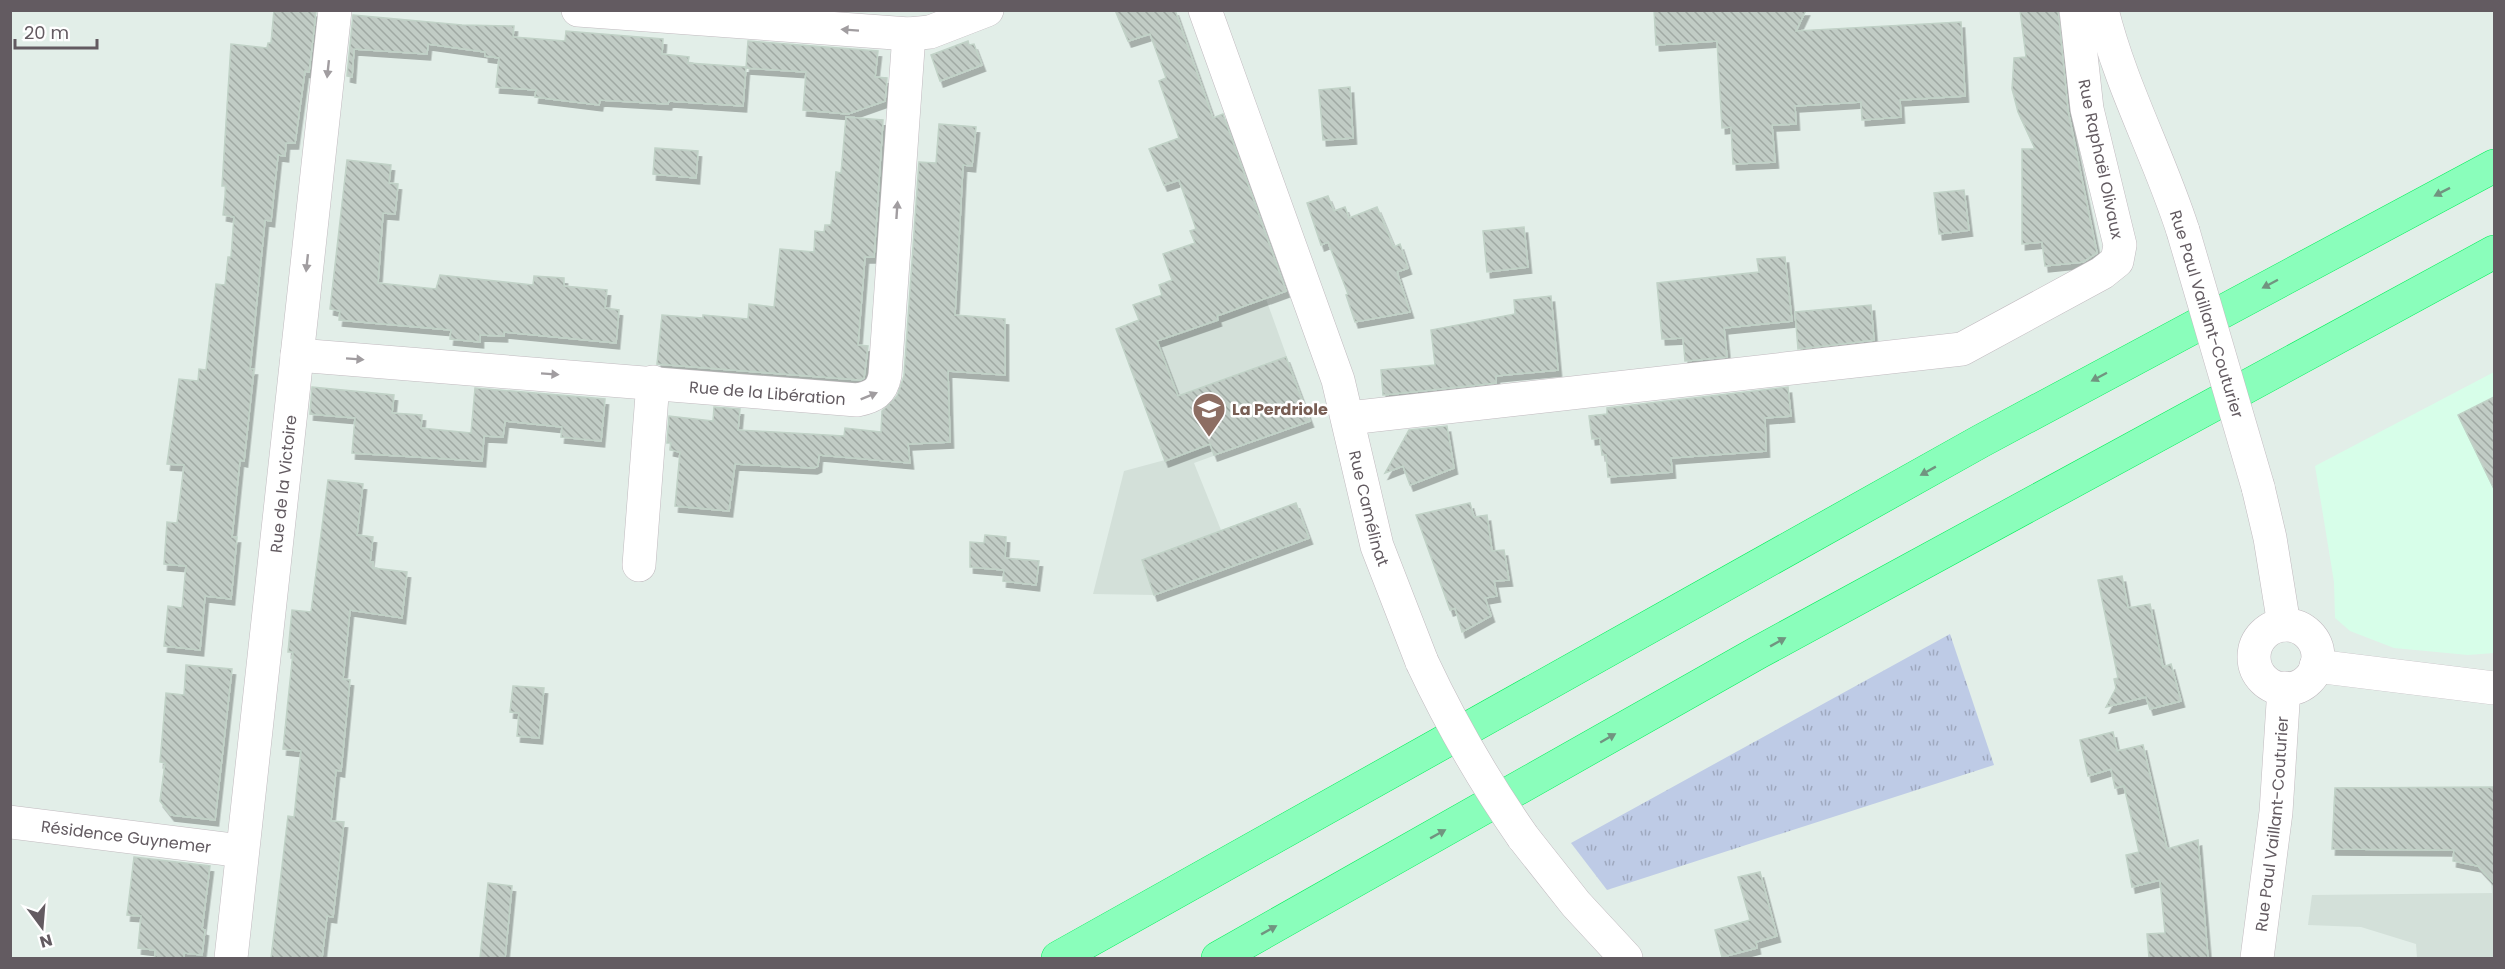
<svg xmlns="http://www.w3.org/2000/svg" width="2505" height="969" viewBox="0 0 2505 969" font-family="Poppins,sans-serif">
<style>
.commercial{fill:#d7fee9}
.education{fill:#d3e0d9}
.grass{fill:url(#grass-tufts)}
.building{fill:url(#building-back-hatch);stroke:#c1d2c7;stroke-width:1.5;filter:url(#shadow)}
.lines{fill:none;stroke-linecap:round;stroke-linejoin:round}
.minor-casing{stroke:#c1babf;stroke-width:34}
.highway-casing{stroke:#00f059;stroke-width:34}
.minor{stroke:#fff;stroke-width:33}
.highway{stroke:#8afebb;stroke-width:33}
.minor-bridge-casing{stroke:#c1babf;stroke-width:34;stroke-linecap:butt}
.minor-bridge{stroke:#fff;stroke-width:33}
.oneway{fill:#a19da0}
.oneway2{fill:#719480}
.labels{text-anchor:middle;stroke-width:5;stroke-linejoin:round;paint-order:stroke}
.street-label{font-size:16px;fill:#635b61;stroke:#fff}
.education-label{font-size:16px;font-weight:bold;fill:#785e54;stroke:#fff;text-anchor:start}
</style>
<defs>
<pattern id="grass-tufts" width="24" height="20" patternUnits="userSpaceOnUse" patternTransform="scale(1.5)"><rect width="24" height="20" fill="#becbe6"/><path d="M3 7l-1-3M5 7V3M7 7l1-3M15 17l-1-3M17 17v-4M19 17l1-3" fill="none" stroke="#9ea8be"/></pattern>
<pattern id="building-back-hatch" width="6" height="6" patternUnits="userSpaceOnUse" patternTransform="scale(1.5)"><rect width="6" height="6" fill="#c1ccc5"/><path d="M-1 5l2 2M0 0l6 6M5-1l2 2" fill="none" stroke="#a0a9a3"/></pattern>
<filter id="shadow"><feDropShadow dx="3.5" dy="6" stdDeviation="0" flood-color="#0004"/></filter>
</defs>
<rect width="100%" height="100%" fill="#e2eee8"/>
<!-- commercial -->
<path class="commercial" d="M2494,372V653L2468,655L2394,648L2350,631L2335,618L2334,582L2315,466Z"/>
<!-- education -->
<g class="education">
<path d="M1274,256L1286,291L1266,299L1310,421L1194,463L1221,530L1296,503L1309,538L1154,595L1093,594L1124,471L1165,460L1116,329L1139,320L1133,305Z"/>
<path d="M2342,787H2494V958H2417L2416,944L2361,927L2308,925L2312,895L2492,893L2491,882L2478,866L2453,861L2454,850L2335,846L2332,843L2334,794L2336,789Z"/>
</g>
<!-- grass -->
<path class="grass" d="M1950,634L1994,765L1607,890L1571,843Z"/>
<!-- building -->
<g class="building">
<path d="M274,10L316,11L309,72L305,71L295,143H286L285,156L278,155L271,221L265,220L250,369H254L244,461L240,460L232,537H237L231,599L205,596L200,650L164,646L168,606L182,608L186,566L164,564L167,522L177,523L184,465L167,464L179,379L198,381L199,369L206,370L216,284L225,285L228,257H231L234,217L223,215L226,186H222L231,44L267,48L268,43H271Z"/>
<path d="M1115,10H1175L1213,118L1223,114L1286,291L1217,316L1218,320L1157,341L1178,396L1286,357L1310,421L1214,455L1210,444L1165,461L1116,329L1139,320L1133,305L1162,295L1159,285L1172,280L1163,254L1195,243L1190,231L1196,229L1179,180L1164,185L1149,149L1179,138L1159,81L1166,78L1150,34L1128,41Z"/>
<path d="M1654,10H1806L1796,31L1961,22L1965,96L1900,100L1901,117L1862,120L1861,102L1795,106L1796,124L1772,125L1775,162L1733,164L1731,127L1722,128L1717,41L1656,45Z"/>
<path d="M2020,10H2058L2068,111L2097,253L2083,262L2045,266L2042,242L2022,244V149H2035L2018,112L2012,89L2014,58L2026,57Z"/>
<path d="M353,15L462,25L514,26L513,37L565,41L566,31L663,39L662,54L689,57L688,63L746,67L743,106L669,101L668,104L600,100L599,105L535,97L536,90L496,87L499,58L485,56V52L428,44L427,54L354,49L352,77L347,76Z"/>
<path d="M748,41L878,51L875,77L887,78L885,101L848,114L803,110L806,72L746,68Z"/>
<path d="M968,41L969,45L974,44L982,65L940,81L931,55Z"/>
<path d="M1350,87L1353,138L1323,140L1319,90Z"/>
<path d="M846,117L883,120L874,257H865L858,345L868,346L864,378L860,380L657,364L662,315L703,318V315L748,319L749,304L774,307L780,249L814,252L815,231L824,232L825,225H831L836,172L841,173Z"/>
<path d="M939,124L976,127L972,166L963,165L955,315L1005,319V375L948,371L950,442L908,444L910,463L819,455L818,466L814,468L735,464L729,511L675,506L680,452L670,450L671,443H667L669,416L713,421L714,407L740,409L738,430L844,436L845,428L881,432L882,411L897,396L904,376L919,162L936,163Z"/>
<path d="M655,148L698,151L696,178L653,174Z"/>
<path d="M347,160L391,165L389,183L398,184L395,214L383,213L378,283L436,289L440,275L533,285L534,276L564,278V286L607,290L605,308L619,310L616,343L504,332V336L480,335V342L450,339L451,330L339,320L340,311L330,309Z"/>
<path d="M1964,190L1969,230L1939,234L1934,193Z"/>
<path d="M1328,196L1334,211L1345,207L1349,218L1377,207L1394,247L1400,244L1408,268L1397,272L1410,312L1355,322L1346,295L1348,294L1328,242L1321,245L1307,203Z"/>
<path d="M1524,227L1528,267L1487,272L1483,231Z"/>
<path d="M1785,257L1792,321L1724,328L1727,357L1685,361L1683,338L1662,339L1657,283L1759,272L1757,259Z"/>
<path d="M1551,296L1558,370L1496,376V383L1383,395L1381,370L1435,365L1431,330L1515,314L1514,300Z"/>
<path d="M1871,305L1874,340L1798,349L1795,312Z"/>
<path d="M312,387L394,395L392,413L422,415L421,428L471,433L475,388L605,399L601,441L561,437L562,427L505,421L503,437L484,436L482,461L352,453L355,418L310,414Z"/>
<path d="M1788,387L1791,416L1765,418L1766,451L1671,458L1672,472L1608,477L1606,455H1602L1600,438L1592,439L1589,416L1607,414V408Z"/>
<path d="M2494,397V489L2458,415Z"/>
<path d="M1447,426L1454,468L1410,485L1403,466L1385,473L1409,430Z"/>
<path d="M328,480L363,484L357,535L373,537L370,562H373V568L407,572L402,618L350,610L343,679L350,680L341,771L336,770L331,821L344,822L333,917L327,916L322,958H271L288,816L294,817L301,751L283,749L293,652H288L292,610L311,612Z"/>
<path d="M1296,503L1309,538L1154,595L1142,560Z"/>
<path d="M1470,503L1474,517L1487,515L1492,551L1504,550L1509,580L1494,581L1497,596L1485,598L1491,616L1462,632L1455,608L1450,610L1416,515Z"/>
<path d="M985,535L1006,537L1005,558L1039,561L1036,585L1003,581L1004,570L970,567V542L984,543Z"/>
<path d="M2122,576L2128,608L2150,604L2163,667L2171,664L2181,701L2150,709L2146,697L2106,707L2116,688L2114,679L2118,678L2098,580Z"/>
<path d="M186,665L232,669L215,820L171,815L160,801L165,763L160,762L166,693L184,695Z"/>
<path d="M513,686L544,688L539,738L517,736L519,713L510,712Z"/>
<path d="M2113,732L2117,751L2143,745L2167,849L2198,840L2208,958H2149L2147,934L2165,933L2160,880L2132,887L2126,855L2139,852L2124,786L2115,788L2111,769L2088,776L2080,740Z"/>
<path d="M2494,787V883L2478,866L2453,861L2454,850L2332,849L2335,788Z"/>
<path d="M134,857L210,866L202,929L205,930L202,955L184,953V958H155V950L138,948L141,916L127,915Z"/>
<path d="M1760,872L1777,936L1756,942L1757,948L1722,957L1715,930L1750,920L1738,877Z"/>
<path d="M488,883L512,886L505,958H480Z"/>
</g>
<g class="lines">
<!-- minor casing -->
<g class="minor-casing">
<g id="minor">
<path d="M578,10L909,34L930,32L987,10"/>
<path id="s1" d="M1205,10L1338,380L1377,546L1422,662"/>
<path d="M2102,10C2121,87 2159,156 2183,231"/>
<path id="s2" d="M297,355L857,400C873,397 882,392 885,375L909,34"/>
<path d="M1349,418L1962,349L2102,273L2117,261L2120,245L2087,109L2076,10"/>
<path d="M2258,487L2270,538L2284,625"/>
<path d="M639,565L653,382"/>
<circle cx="2286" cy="657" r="32"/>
<path d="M2316,666L2494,688"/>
<path id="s3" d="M10,822L242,851"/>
<path d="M1523,837L1576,904L1626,958"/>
<path id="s4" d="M231,958L335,10"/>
<path id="s5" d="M2257,958L2276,812L2284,688"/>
</g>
</g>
<!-- highway casing -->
<g class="highway-casing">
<g id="highway">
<path d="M1058,958L1981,441L2494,166"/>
<path d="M1218,958L1759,652L2494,252"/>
</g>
</g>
<!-- minor -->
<use href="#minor" class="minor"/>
<!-- highway -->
<use href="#highway" class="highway"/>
<!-- minor-bridge casing -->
<g class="minor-bridge-casing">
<g id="minor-bridge">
<path d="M2183,231L2258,487"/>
<path d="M1422,662C1451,724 1484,781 1523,837"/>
</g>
</g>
<!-- minor-bridge -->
<use href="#minor-bridge" class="minor-bridge"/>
</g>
<!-- one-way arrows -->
<defs><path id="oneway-solid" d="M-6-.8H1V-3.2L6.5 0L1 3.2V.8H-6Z" transform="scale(1.5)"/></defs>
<g class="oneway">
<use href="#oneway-solid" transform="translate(850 30) rotate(-176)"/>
<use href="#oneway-solid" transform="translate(328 69) rotate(96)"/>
<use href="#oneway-solid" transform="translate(897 210) rotate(-86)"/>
<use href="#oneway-solid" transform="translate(307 263) rotate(96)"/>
<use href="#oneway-solid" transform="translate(355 359) rotate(4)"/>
<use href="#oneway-solid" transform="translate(550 374) rotate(4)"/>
<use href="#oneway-solid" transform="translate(869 396) rotate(-22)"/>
</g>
<g class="oneway2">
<use href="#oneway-solid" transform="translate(2442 192) rotate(153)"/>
<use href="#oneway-solid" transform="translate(2270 284) rotate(152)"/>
<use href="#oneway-solid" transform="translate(2099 377) rotate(152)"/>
<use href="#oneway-solid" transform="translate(1928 471) rotate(151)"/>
<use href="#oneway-solid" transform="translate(1778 642) rotate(-29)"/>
<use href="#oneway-solid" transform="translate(1608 738) rotate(-30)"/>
<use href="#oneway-solid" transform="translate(1438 834) rotate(-29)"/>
<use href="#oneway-solid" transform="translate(1269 930) rotate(-29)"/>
</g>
<!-- icons -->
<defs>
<g id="school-pin" transform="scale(1.725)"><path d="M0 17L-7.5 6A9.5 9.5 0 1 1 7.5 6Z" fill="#8d6e63" stroke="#fff"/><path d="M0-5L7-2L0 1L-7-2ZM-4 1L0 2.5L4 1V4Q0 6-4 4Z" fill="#fff"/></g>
</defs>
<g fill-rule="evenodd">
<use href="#school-pin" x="1209" y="409"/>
</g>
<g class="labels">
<!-- street labels -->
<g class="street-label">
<text transform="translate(2101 159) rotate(78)" y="6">Rue Raphaël Olivaux</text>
<text transform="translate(2207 314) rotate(73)" y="6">Rue Paul Vaillant-Couturier</text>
<text dy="6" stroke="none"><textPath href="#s2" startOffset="472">Rue de la Libération</textPath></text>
<text dy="6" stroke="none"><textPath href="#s4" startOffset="477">Rue de la Victoire</textPath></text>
<text dy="6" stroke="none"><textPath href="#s1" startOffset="525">Rue Camélinat</textPath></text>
<text dy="6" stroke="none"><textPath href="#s5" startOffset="135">Rue Paul Vaillant-Couturier</textPath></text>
<text dy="6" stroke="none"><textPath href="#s3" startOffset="117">Résidence Guynemer</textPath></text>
</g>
<!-- education labels -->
<g class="education-label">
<text x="1232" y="415">La Perdriole</text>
</g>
</g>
<!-- border -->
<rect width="2505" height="969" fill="none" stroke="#635b61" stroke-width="24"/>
<!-- north arrow -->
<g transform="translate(42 927) rotate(164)" stroke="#ffffff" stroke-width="4.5" paint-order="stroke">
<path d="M0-4.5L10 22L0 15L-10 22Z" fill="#635b61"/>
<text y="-9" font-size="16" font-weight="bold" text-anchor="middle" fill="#635b61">N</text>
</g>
<!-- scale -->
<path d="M15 39v9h82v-9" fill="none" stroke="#635b61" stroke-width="3"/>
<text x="24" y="39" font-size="18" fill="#635b61" stroke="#ffffff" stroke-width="4.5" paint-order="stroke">20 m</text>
</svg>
